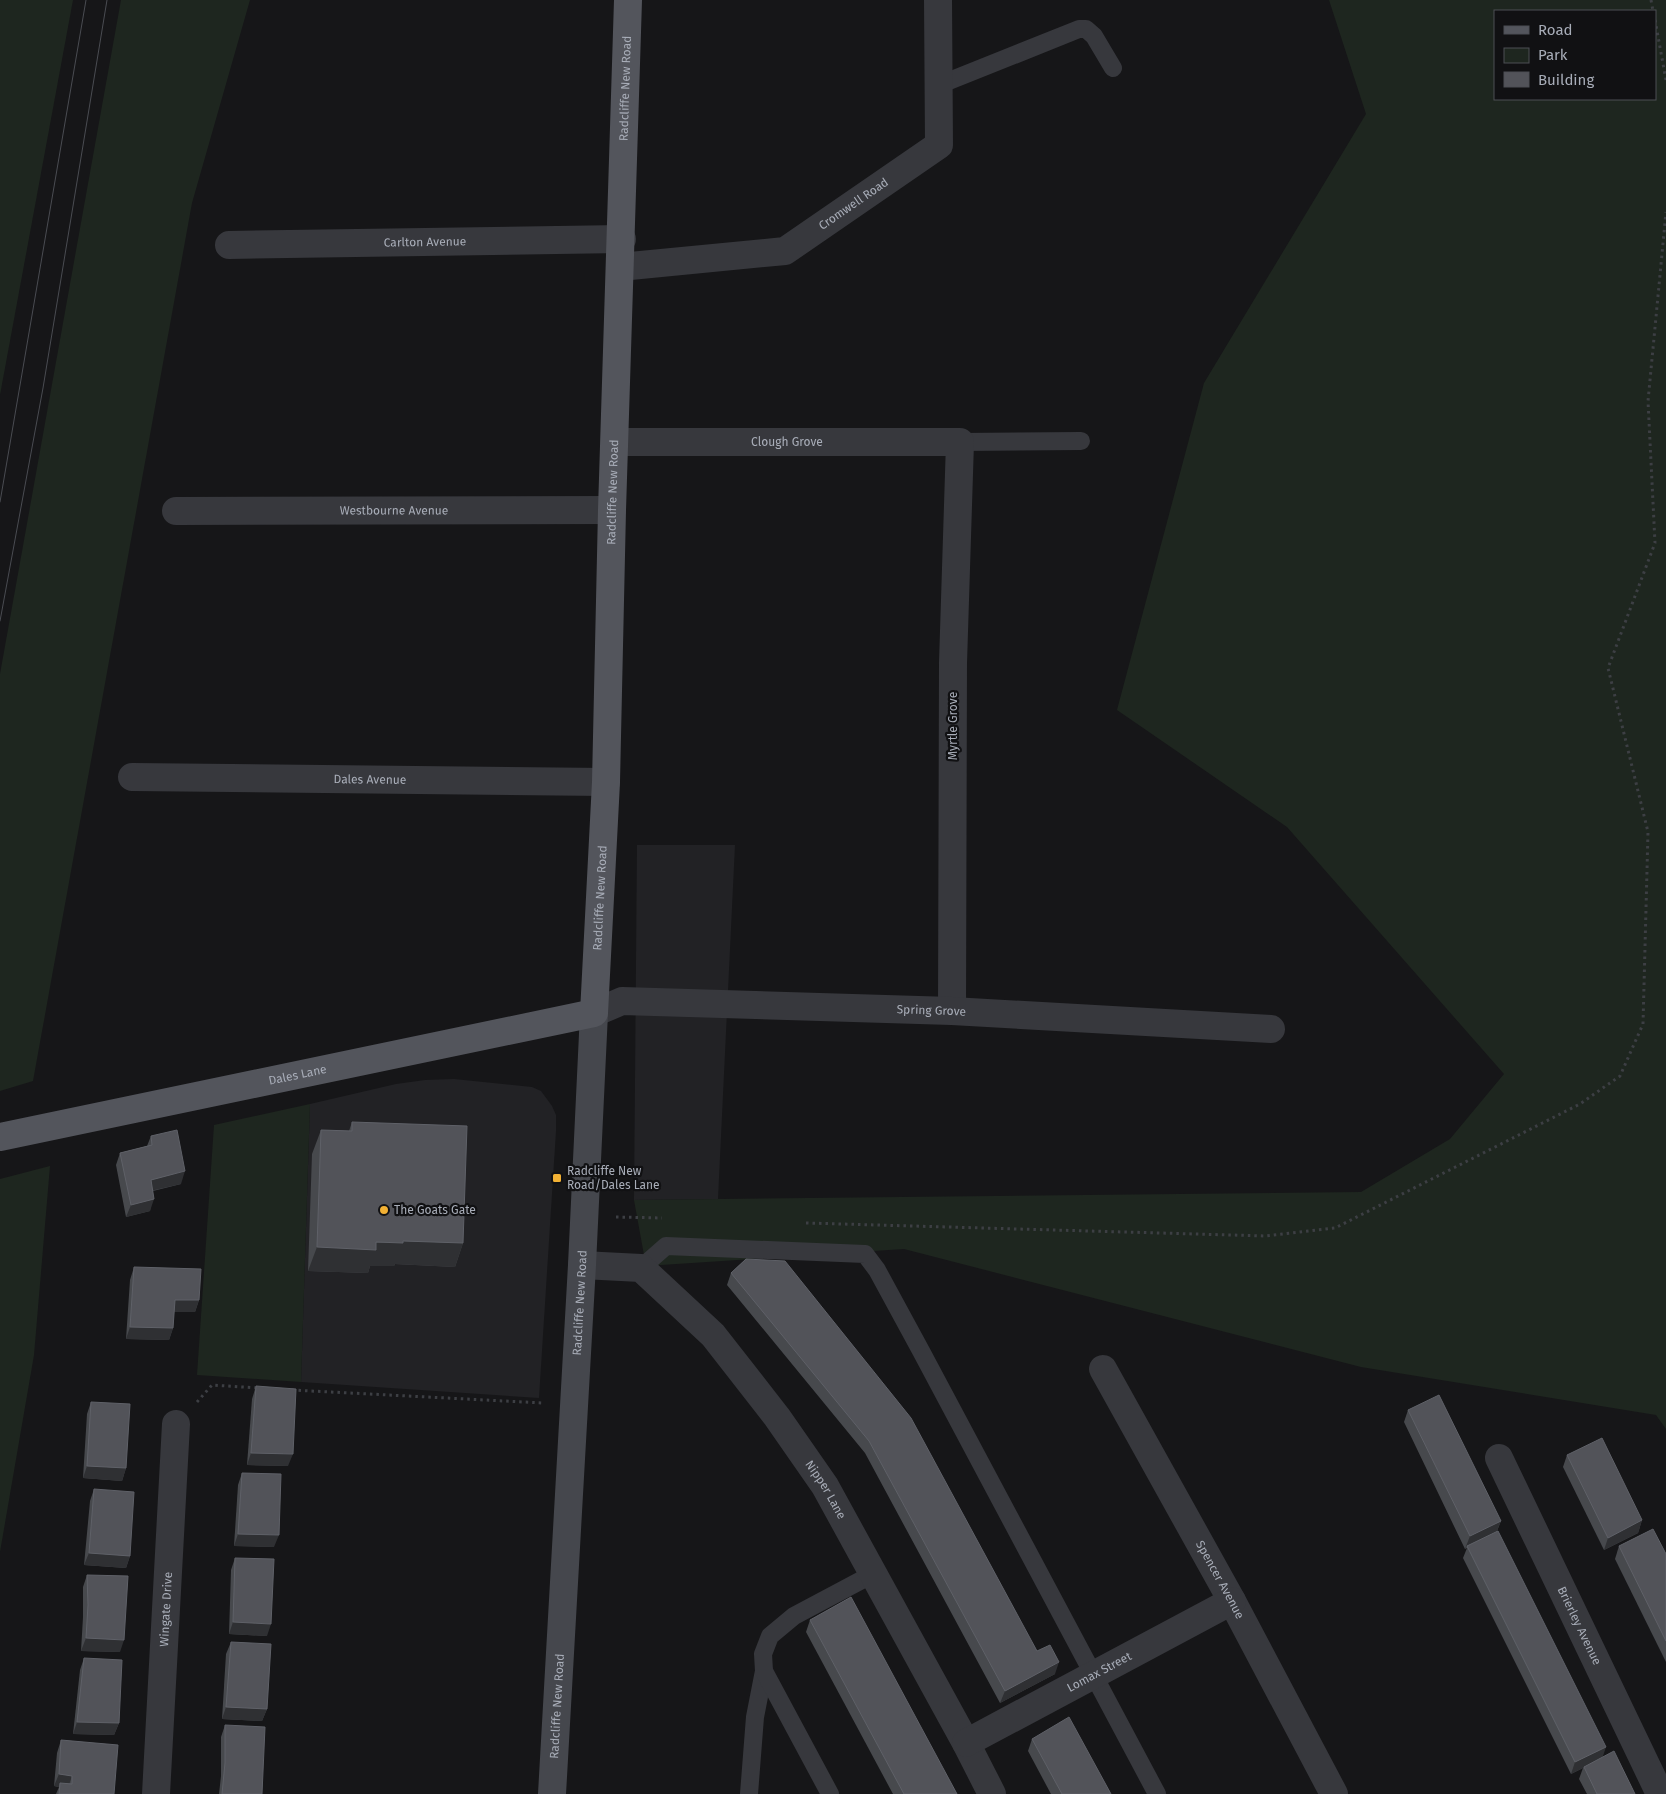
<svg xmlns="http://www.w3.org/2000/svg" width="1666" height="1794" viewBox="0 0 1666 1794" font-family="'Fira Sans',sans-serif">
<style>
.built{fill:#222225}
.green{fill:#1e261f;fill-rule:evenodd}
.lines{fill:none;stroke-linecap:round;stroke-linejoin:round}
.path{stroke:#3d3f44;stroke-width:3;stroke-dasharray:2.5 4;stroke-linecap:butt}
.service{stroke:#37383d;stroke-width:18}
.minor{stroke:#37383d;stroke-width:28}
.secondary{stroke:#45474d;stroke-width:28}
.primary{stroke:#53555c;stroke-width:28}
.tram{stroke:#4a4c52;stroke-width:1}
.wall{fill:#47494d}
.shaded-wall{fill:#2f3033}
.building{fill:#525359;stroke:#5f6168}
.poi-dot{fill:#f2b134;stroke:#111113;stroke-width:2}
.labels{text-anchor:middle;stroke-width:4.5;stroke-linejoin:round;paint-order:stroke}
.street-label{font-size:12px;fill:#a8adb8;stroke:#111113}
.poi-label{font-size:12px;fill:#a8adb8;stroke:#111113;text-anchor:start}
</style>
<rect width="100%" height="100%" fill="#161618"/>
<!-- built -->
<g class="built">
<path d="M637,845H735L718,1199L634,1200Z"/>
<path d="M454,1079L532,1087L541,1091L552,1106L556,1115V1131L539,1398L301,1382L310,1104L396,1084L425,1080Z"/>
</g>
<!-- green -->
<g class="green">
<path d="M0,0H73L0,395Z"/>
<path d="M121,0H250L192,203L33,1081L0,1091V674Z"/>
<path d="M1329,0H1666V1429L1656,1415L1361,1367L904,1249L646,1266L634,1200L1361,1192L1450,1139L1504,1074L1287,827L1117,710L1204,383L1366,114ZM1495,11H1655V99H1495Z"/>
<path d="M310,1104L301,1382L197,1375L214,1125Z"/>
<path d="M50,1166L34,1355L0,1552V1179Z"/>
</g>
<g class="lines">
<!-- path -->
<g class="path">
<path d="M1651,0L1653,11"/>
<path d="M1655,20L1666,80"/>
<path d="M616,1217L662,1218"/>
<path d="M806,1223L1266,1236L1335,1228L1580,1104L1620,1076L1643,1024L1648,832L1608,668L1655,543L1648,401L1666,212"/>
<path d="M292,1390L543,1403"/>
<path d="M197,1402L212,1385L258,1388"/>
</g>
<!-- service -->
<g class="service">
<path d="M939,85L1079,29H1086L1094,36L1113,68"/>
<path d="M960,442L1081,441"/>
<path d="M641,1268L666,1246L865,1254L877,1270L921,1351L1157,1794"/>
<path d="M749,1794L755,1717L764,1671"/>
<path d="M830,1794L764,1671L763,1654L770,1636L794,1616L873,1574"/>
</g>
<!-- minor -->
<g class="minor">
<path id="s1" d="M229,245L622,239"/>
<path id="s2" d="M620,267L785,251L939,145L938,0"/>
<path id="s3" d="M615,442H960L953,663L952,1011"/>
<path id="s4" d="M176,511L612,510"/>
<path id="s5" d="M132,777L606,782"/>
<path id="s6" d="M594,1013L622,1001L952,1011L1271,1029"/>
<path id="s7" d="M582,1265L641,1268L713,1335L777,1417L825,1486L966,1743L992,1794"/>
<path id="s8" d="M1103,1369L1232,1601L1334,1794"/>
<path id="s9" d="M1499,1458L1660,1794"/>
<path id="s10" d="M966,1743L1232,1601"/>
<path id="s11" d="M156,1794L176,1424"/>
</g>
<!-- secondary -->
<path class="secondary" id="s12" d="M552,1794L582,1265L594,1013"/>
<!-- primary -->
<path class="primary" id="s13" d="M0,1137L594,1013L606,782L612,510L628,0"/>
<!-- tram -->
<g class="tram">
<path d="M0,502L86,0"/>
<path d="M0,621L43,388L107,0"/>
</g>
</g>
<!-- wall -->
<g class="wall">
<path d="M352,1122L463,1243L455,1267L395,1264L394,1266H370L368,1273L308,1271L312,1154L321,1130L349,1131Z"/>
<path d="M151,1136L181,1184L153,1191L150,1211L126,1217L116,1165L120,1153L147,1146Z"/>
<path d="M746,1259L1037,1651L1055,1674L1000,1703L865,1453L727,1285L731,1273Z"/>
<path d="M134,1267L199,1300L195,1312H174L173,1328L169,1340L126,1339L130,1280Z"/>
<path d="M256,1386L288,1466L247,1465L252,1399Z"/>
<path d="M91,1402L126,1468L122,1481L83,1478L87,1414Z"/>
<path d="M1408,1410L1501,1521L1497,1531L1602,1757L1635,1794H1587L1579,1779L1583,1768L1571,1774L1463,1558L1467,1548L1465,1549L1404,1422Z"/>
<path d="M1567,1455L1642,1520L1638,1533L1604,1550L1563,1467Z"/>
<path d="M242,1473L274,1547L234,1546L238,1485Z"/>
<path d="M94,1489L130,1556L126,1568L84,1565L90,1501Z"/>
<path d="M1619,1546L1666,1554V1662L1615,1559Z"/>
<path d="M235,1558L267,1636L229,1634L231,1570Z"/>
<path d="M87,1575L120,1652L81,1651L83,1617V1587Z"/>
<path d="M810,1620L957,1794H893L806,1632Z"/>
<path d="M231,1642L267,1709L262,1721L222,1719L226,1654Z"/>
<path d="M84,1658L119,1723L114,1735L73,1734L80,1670Z"/>
<path d="M225,1725L262,1794H219L221,1776V1737Z"/>
<path d="M1032,1739L1111,1794H1051L1028,1751Z"/>
<path d="M61,1740L114,1794H56L59,1787L54,1786L57,1753Z"/>
</g>
<!-- shaded-wall -->
<g class="shaded-wall">
<path d="M185,1171L181,1184L146,1192L151,1180Z"/>
<path d="M154,1199L150,1211L126,1217L131,1205Z"/>
<path d="M403,1241L463,1243L455,1267L395,1264L394,1266H370L368,1273L308,1271L317,1247Z"/>
<path d="M175,1300H199L195,1312H171Z"/>
<path d="M130,1327L173,1328L169,1340L126,1339Z"/>
<path d="M251,1453L293,1454L288,1466L247,1465Z"/>
<path d="M87,1466L126,1468L122,1481L83,1478Z"/>
<path d="M1642,1520L1638,1533L1604,1550L1608,1538Z"/>
<path d="M1501,1521L1496,1533L1467,1546L1465,1549L1470,1536Z"/>
<path d="M238,1534L279,1535L274,1547L234,1546Z"/>
<path d="M89,1553L130,1556L126,1568L84,1565Z"/>
<path d="M233,1622L271,1624L267,1636L229,1634Z"/>
<path d="M86,1638L124,1640L120,1652L81,1651Z"/>
<path d="M1059,1662L1055,1674L1000,1703L1005,1691Z"/>
<path d="M226,1707L267,1709L262,1721L222,1719Z"/>
<path d="M77,1722L119,1723L114,1735L73,1734Z"/>
<path d="M1606,1747L1602,1759L1584,1767L1583,1768L1571,1774L1575,1762Z"/>
<path d="M59,1774L72,1776L68,1788L60,1783L59,1787L54,1786Z"/>
</g>
<!-- building -->
<g class="building">
<path d="M352,1122L467,1126L463,1243L403,1241V1243L376,1242V1250L317,1247L321,1130L352,1131Z"/>
<path d="M177,1130L185,1171L151,1180L154,1199L131,1205L120,1153L152,1145L151,1136Z"/>
<path d="M746,1259L785,1261L911,1418L1037,1651L1050,1645L1059,1662L1005,1691L869,1441L731,1273Z"/>
<path d="M134,1267L201,1269L199,1300H175L173,1328L130,1327Z"/>
<path d="M256,1386L296,1389L293,1454L251,1453Z"/>
<path d="M1439,1395L1501,1521L1470,1536L1408,1410Z"/>
<path d="M91,1402L130,1404L126,1468L87,1466Z"/>
<path d="M1602,1438L1642,1520L1608,1538L1567,1455Z"/>
<path d="M242,1473L281,1474L279,1535L238,1534Z"/>
<path d="M94,1489L134,1492L130,1556L89,1553Z"/>
<path d="M1653,1529L1666,1554V1641L1619,1546Z"/>
<path d="M1498,1531L1606,1747L1575,1762L1467,1546Z"/>
<path d="M235,1558L274,1559L271,1624L233,1622Z"/>
<path d="M87,1575L128,1576L124,1640L86,1638L88,1605Z"/>
<path d="M851,1597L957,1794H904L810,1620Z"/>
<path d="M231,1642L271,1644L267,1709L226,1707Z"/>
<path d="M84,1658L122,1660L119,1723L77,1722Z"/>
<path d="M1069,1717L1111,1794H1062L1032,1739Z"/>
<path d="M225,1725L265,1727L262,1794H222L225,1763Z"/>
<path d="M61,1740L118,1745L114,1794H59L60,1783L72,1784V1776L59,1774Z"/>
<path d="M1614,1751L1635,1794H1597L1584,1767Z"/>
</g>
<!-- markers -->
<g class="poi-dot">
<rect x="552" y="1173" width="10" height="10" rx="2.5"/>
<circle cx="384" cy="1210" r="5"/>
</g>
<g class="labels">
<!-- street labels -->
<g class="street-label">
<text dy="4" stroke="none"><textPath href="#s13" startOffset="1532">Radcliffe New Road</textPath></text>
<text dy="4" stroke="none"><textPath href="#s2" startOffset="249">Cromwell Road</textPath></text>
<text dy="4" stroke="none"><textPath href="#s1" startOffset="196">Carlton Avenue</textPath></text>
<text dy="4" stroke="none"><textPath href="#s3" startOffset="172">Clough Grove</textPath></text>
<text dy="4" stroke="none"><textPath href="#s13" startOffset="1128">Radcliffe New Road</textPath></text>
<text dy="4" stroke="none"><textPath href="#s4" startOffset="218">Westbourne Avenue</textPath></text>
<text transform="translate(953 726) rotate(-90)" y="4">Myrtle Grove</text>
<text dy="4" stroke="none"><textPath href="#s5" startOffset="238">Dales Avenue</textPath></text>
<text dy="4" stroke="none"><textPath href="#s13" startOffset="722">Radcliffe New Road</textPath></text>
<text dy="4" stroke="none"><textPath href="#s6" startOffset="340">Spring Grove</textPath></text>
<text dy="4" stroke="none"><textPath href="#s13" startOffset="304">Dales Lane</textPath></text>
<text dy="4" stroke="none"><textPath href="#s12" startOffset="492">Radcliffe New Road</textPath></text>
<text dy="4" stroke="none"><textPath href="#s7" startOffset="349">Nipper Lane</textPath></text>
<text dy="4" stroke="none"><textPath href="#s8" startOffset="241">Spencer Avenue</textPath></text>
<text dy="4" stroke="none"><textPath href="#s11" startOffset="185">Wingate Drive</textPath></text>
<text dy="4" stroke="none"><textPath href="#s9" startOffset="186">Brierley Avenue</textPath></text>
<text dy="4" stroke="none"><textPath href="#s10" startOffset="151">Lomax Street</textPath></text>
<text dy="4" stroke="none"><textPath href="#s12" startOffset="88">Radcliffe New Road</textPath></text>
</g>
<!-- poi labels -->
<g class="poi-label">
<text x="567" y="1175">Radcliffe New<tspan x="567" dy="14">Road/Dales Lane</tspan></text>
<text x="394" y="1214">The Goats Gate</text>
</g>
</g>
<!-- legend -->
<rect x="1494" y="10" width="162" height="90" fill="#111113" stroke="#4d4f55"/>
<rect x="1504" y="26" width="25" height="8" fill="#53555c" stroke="#4d4f55"/>
<text x="1538" y="35" font-size="15" fill="#a8adb8">Road</text>
<rect x="1504" y="48" width="25" height="15" fill="#1e261f" stroke="#4d4f55"/>
<text x="1538" y="60" font-size="15" fill="#a8adb8">Park</text>
<rect x="1504" y="72" width="25" height="15" fill="#525359" stroke="#4d4f55"/>
<text x="1538" y="85" font-size="15" fill="#a8adb8">Building</text>
</svg>
